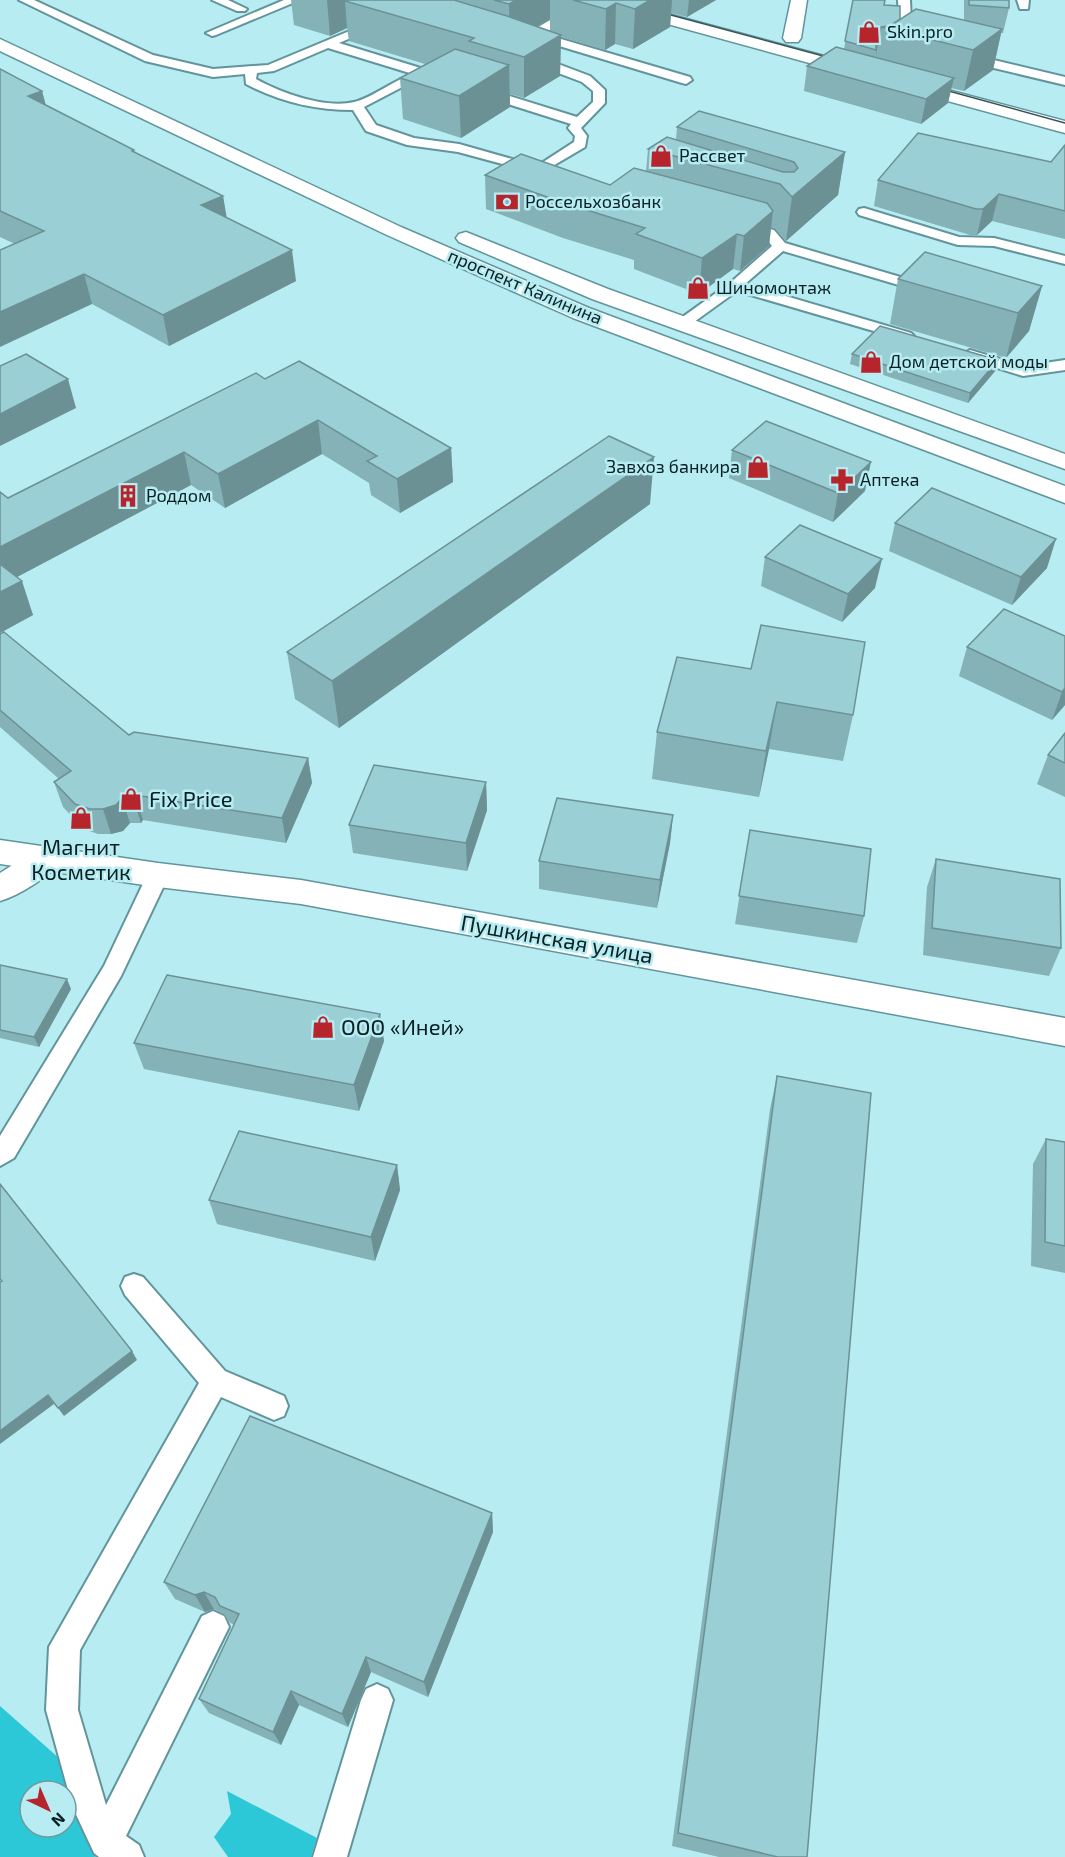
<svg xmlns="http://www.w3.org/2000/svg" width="1065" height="1857" viewBox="0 0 1065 1857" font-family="'Exo 2',sans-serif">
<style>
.green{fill:#2dc8d7;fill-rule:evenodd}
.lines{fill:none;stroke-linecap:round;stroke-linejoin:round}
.lane-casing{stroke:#62959b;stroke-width:4}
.street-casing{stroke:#62959b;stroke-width:3}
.secondary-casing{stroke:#62959b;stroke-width:3}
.primary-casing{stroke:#62959b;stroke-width:3}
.lane{fill:#fff;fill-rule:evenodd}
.street{fill:#fff;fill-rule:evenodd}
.secondary{fill:#fff;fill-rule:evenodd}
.primary{fill:#fff;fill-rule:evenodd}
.tram{stroke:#365457;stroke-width:1.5}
.wall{fill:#84b2b7;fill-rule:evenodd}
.shaded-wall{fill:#6c9195}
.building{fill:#9acfd5;stroke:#6c9195;stroke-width:1.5}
.labels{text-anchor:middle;stroke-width:5;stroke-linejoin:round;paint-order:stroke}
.far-poi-label{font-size:18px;fill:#091f21;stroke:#b6ecf2;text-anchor:start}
.far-street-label{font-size:18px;fill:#091f21;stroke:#b6ecf2}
.poi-label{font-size:22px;fill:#091f21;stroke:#b6ecf2;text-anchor:start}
.street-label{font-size:22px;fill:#091f21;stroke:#b6ecf2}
</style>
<rect width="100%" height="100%" fill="#b6ecf2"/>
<!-- green -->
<g class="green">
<path d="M0,1706L60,1759L95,1857H0ZM30,1791H66V1827H30Z"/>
<path d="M227,1791L317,1838L311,1857H228L214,1837L231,1814Z"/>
</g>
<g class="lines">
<!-- lane casing -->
<g class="lane-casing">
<g id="lane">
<path d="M19,0H34L153,55L213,69L268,65L371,22H379V26L339,43L427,70L435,75L433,78L408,84L364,107L376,125L414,138L459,144L537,166L574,142L575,136L568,128L571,124L476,94L474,91L476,88H484L577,117L593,102V91L582,82L508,54V48C522,38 564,7 580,10V14L544,34L690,77L692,80L686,84L682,83L536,39L521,50L590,76L605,90V103L581,128L587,136L585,147L539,174L458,152L407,145L366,131L353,110C314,110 280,102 246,84L245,74L213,77L145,61ZM328,48L413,74C394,80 370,99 354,102C326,109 281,93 256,79L257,73L274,71Z"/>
<path d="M212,0H228L247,9L245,11H237Z"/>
<path d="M284,0H300L216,35L212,36L206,33Z"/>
<path d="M898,0H910L912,43L906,47L900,43Z"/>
<path d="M1017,0H1029L1028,9H1020Z"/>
<path d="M964,53L1065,77V85L960,60V54Z"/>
<path d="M864,208L959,237L994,238L1065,256V264L994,246L958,245L859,215L857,212L859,209Z"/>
<path d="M741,221L774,230L785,243L931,286L933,289L926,293L783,251L745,284L911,333L914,336L911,339H901L737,291L687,327H677L674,324L677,321L730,283L772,246L764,236L736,228L734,225Z"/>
<path d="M970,350L1024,366L1065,360V370L1023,376L965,358L962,355Z"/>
<path d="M158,867L166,869L169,875L121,976L14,1158L0,1166V1136L104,966L150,869Z"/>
<path d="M134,1274L143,1277L225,1371L284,1396L288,1406L284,1416L274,1420L221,1397L80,1650L78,1710L106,1805L202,1616L213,1611L224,1616L229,1627L126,1836L139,1845L144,1857H99L94,1853L73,1808L46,1710L49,1647L199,1383L125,1295L121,1286L125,1277Z"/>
<path d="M377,1684L388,1689L393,1700L347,1857H313L361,1700L366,1689Z"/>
</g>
</g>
<!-- street casing -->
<g class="street-casing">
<path id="street" d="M47,846L58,850L63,858C54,874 18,896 0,901V873L36,850Z"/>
</g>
<!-- secondary casing -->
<g class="secondary-casing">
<g id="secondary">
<path d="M589,0H616L865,67L868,71L865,75H853L591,3Z"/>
<path d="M791,0H807L801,38L798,42H786L783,38Z"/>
<path d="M906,79L1065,121V133L900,88L897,84L900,80Z"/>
<path d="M0,840L158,863L301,880L1065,1018V1046L301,904L158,887L0,864Z"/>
</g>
</g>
<!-- primary casing -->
<g class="primary-casing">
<g id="primary">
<path d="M0,39L401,227L589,308L1065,486V503L573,318L387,235L0,51Z"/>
<path d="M466,232L608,289L1065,454V469L592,299L459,242L456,238L459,234Z"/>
</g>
</g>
<!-- lane -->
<use href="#lane" class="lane"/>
<!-- street -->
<use href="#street" class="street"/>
<!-- secondary -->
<use href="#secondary" class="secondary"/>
<!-- primary -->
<use href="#primary" class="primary"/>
<!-- tram -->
<g class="tram">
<path d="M656,11L838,60"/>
<path d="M934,87L1065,123"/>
</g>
</g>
<!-- wall -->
<g class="wall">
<path d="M291,0H716L687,17L671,13L670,27L633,49L615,44L605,50L561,37L560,76L524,98L510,94V107L461,138L403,119L400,78L425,64L349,41L347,28L330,36L294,25ZM550,19V31L537,27Z"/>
<path d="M853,0L884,5L900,19L964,20V0H1009V8L1003,33H1001L993,70L964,91L951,88L948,103L921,124L804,91L807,66L844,49Z"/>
<path d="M0,69L42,91L46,105L134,150V153L223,196L226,218L296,281L169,346L92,304L15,244L0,237Z"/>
<path d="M677,127L845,152L838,195L786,241L775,228L771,227L769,246L740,271L733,269L699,294L634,269V260L563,238L486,209L485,175L610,185L646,171L648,149L676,140Z"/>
<path d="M1065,145V239L992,221L977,235H970L874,206L878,180L1051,162Z"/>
<path d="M898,279L1042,286L1029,331L1006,358L890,324Z"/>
<path d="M852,354L996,370L968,403L850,364Z"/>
<path d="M265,379L451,448L453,482L400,513L371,495L369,483L322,454L225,508L191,485L17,577L33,615L0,633V492L8,498Z"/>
<path d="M732,450L865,491L833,522L729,478Z"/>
<path d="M650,504L339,728L295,699L287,652Z"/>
<path d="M895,523L1047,568L1012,605L889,551Z"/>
<path d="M765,557L875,588L842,622L761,586Z"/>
<path d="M0,634L129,735L308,758L312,783L286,843L143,820L141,823H130L123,831L111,834H98L84,829L63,807L54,782L59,779L0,727Z"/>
<path d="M1065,636V705L1052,720L959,676L967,647Z"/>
<path d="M677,657L853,715L843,761L769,749L759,797L652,779L657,732Z"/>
<path d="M1065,733V797L1037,784L1048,755Z"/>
<path d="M486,782L487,810L467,871L353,853L349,825Z"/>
<path d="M673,815L670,843L657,908L539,889V861Z"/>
<path d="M750,830L864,916L857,943L735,924Z"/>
<path d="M936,859L1061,948L1049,976L923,955L927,887Z"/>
<path d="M0,965L71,989L39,1047L0,1038Z"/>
<path d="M380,1014L384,1041L359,1111L144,1069L134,1043Z"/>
<path d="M777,1076L807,1857H719L672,1846L770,1109Z"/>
<path d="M1046,1139L1065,1142V1273L1031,1266L1033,1164Z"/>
<path d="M397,1165L400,1190L375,1261L217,1224L209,1200Z"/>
<path d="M492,1513L493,1532L428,1697L371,1672L348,1727L299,1705L281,1745L209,1713L199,1699L234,1625L229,1622L224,1614L214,1609L205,1612L175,1599L164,1582Z"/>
</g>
<!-- shaded-wall -->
<g class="shaded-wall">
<path d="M327,0H375L345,1L347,28L330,36Z"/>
<path d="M516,0H550V19L529,31L510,45L509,4Z"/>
<path d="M650,0H672L670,27L633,49L635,9Z"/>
<path d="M689,0H716L687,17Z"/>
<path d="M616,3L615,44L605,50L606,9Z"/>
<path d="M1002,29L993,70L964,91L973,50Z"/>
<path d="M561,35L560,76L524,98V57Z"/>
<path d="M879,38L876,55V40Z"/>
<path d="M509,65L510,107L461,138L459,96Z"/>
<path d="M954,78L948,103L921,124L926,99Z"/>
<path d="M42,91L49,119L28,96Z"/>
<path d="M845,152L838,195L786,241L792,197Z"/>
<path d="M999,194L992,221L977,235L983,209Z"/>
<path d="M223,196L228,225L201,205Z"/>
<path d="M773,211L769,246L740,271L744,236Z"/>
<path d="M737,234L733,269L699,294L702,258Z"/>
<path d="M292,250L296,281L169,346L163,315Z"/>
<path d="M84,274L92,304L0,347V312Z"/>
<path d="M1042,286L1029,331L1006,358L1018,313Z"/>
<path d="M998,360L996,370L968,403L970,393Z"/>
<path d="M68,379L76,408L0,446V414Z"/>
<path d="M318,420L322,454L225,508L218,474Z"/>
<path d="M451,448L453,482L400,513L397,479Z"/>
<path d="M184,452L191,485L0,586V547Z"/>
<path d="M654,457L650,504L339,728L332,681Z"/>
<path d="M871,462L865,491L833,522L838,493Z"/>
<path d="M1056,539L1047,568L1012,605L1021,577Z"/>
<path d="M882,559L875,588L842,622L848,594Z"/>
<path d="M22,581L33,615L0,633V592Z"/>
<path d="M1065,688V705L1052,720L1062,692Z"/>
<path d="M777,702L769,749L759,797L766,751Z"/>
<path d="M308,758L312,783L286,843L282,818Z"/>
<path d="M486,782L487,810L467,871L466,843Z"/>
<path d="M135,795L143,820L141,823L133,798Z"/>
<path d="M122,798L130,823L123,831L111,834L103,809Z"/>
<path d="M673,815L670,843L657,908L660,880Z"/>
<path d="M67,979L71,989L39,1047L34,1037Z"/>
<path d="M380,1014L384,1041L359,1111L354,1085Z"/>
<path d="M397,1165L400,1190L375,1261L371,1237Z"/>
<path d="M132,1351L137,1360L64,1416L58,1408Z"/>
<path d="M48,1395L54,1404L0,1444V1431Z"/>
<path d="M492,1513L493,1532L428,1697L424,1682Z"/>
<path d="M204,1592L214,1609L205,1612L195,1595Z"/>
<path d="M366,1657L371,1672L348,1727L342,1714Z"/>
<path d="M291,1691L299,1705L281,1745L273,1732Z"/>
</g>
<!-- building -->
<g class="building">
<path d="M348,0H454L507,16L561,35L524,57L469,41L474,38L345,1Z"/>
<path d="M494,0H516L509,4Z"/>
<path d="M573,0H650L635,9L616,3L606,9Z"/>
<path d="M853,0H885L884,5L900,6V19L890,26L881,27L879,38L876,40V50L845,41Z"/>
<path d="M969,0H1009V8L969,5Z"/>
<path d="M916,9L1002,29L973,50L881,27L890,26Z"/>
<path d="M836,47L954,78L926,99L807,66Z"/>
<path d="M455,49L509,65L459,96L400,78Z"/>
<path d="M0,69L42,91L28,96L134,150L132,151L223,196L201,205L292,250L163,315L84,274L0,312V250L44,231L0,211Z"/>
<path d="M699,111L845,152L792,197L780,184L648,149L667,137L783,172H794L798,168L794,162L677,127Z"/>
<path d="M918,133L1051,162L1065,145V211L999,194L983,209H976L878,180Z"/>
<path d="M521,154L610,185L634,168L767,203L773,211L744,236L737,234L702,258L636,234L645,228L564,203L485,175Z"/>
<path d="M925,252L1042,286L1018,313L898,279Z"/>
<path d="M880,326L998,360L970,393L852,354Z"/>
<path d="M26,354L68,379L0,414V366Z"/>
<path d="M299,361L451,448L397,479L367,461L377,456L318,420L218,474L184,452L0,547V492L8,498L256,373L265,379Z"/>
<path d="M766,421L871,462L838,493L732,450Z"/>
<path d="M609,436L654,457L332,681L287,652Z"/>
<path d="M932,488L1056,539L1021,577L895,523Z"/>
<path d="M800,525L882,559L848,594L765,557Z"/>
<path d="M0,564L22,581L0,592Z"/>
<path d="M1004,609L1065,636V688L1062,692L967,647Z"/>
<path d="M761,625L865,642L853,715L777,702L766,751L657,732L677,657L751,669Z"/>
<path d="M4,632L129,735L134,732L308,758L282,818L135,795L133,798H122L116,805L103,809H90L75,804L54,782L71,771L0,710V634Z"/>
<path d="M1065,733V763L1048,755Z"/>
<path d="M374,765L486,782L466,843L349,825Z"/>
<path d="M557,798L673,815L660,880L539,861Z"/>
<path d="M750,830L871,849L864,916L739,896Z"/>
<path d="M936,859L1060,879L1061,948L932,928Z"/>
<path d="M0,965L67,979L34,1037L0,1030Z"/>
<path d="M167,975L380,1014L354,1085L134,1043Z"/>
<path d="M777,1076L871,1093L807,1857H778L678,1833Z"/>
<path d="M239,1131L397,1165L371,1237L209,1200Z"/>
<path d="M1046,1139L1065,1142V1246L1045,1242Z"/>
<path d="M0,1184L132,1351L58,1408L48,1395L0,1431V1282L2,1281L0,1279Z"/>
<path d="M250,1416L492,1513L424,1682L366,1657L342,1714L291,1691L273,1732L199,1699L239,1614L220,1606L215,1597L204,1592L195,1595L164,1582Z"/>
</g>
<!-- icons -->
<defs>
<g id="shop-bare" transform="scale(1.8)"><path d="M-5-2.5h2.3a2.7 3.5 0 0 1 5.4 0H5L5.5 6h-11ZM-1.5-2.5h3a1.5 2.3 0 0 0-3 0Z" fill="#b5252b" stroke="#b6ecf2" stroke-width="2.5" paint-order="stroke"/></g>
<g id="bank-bare" transform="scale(1.8)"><path d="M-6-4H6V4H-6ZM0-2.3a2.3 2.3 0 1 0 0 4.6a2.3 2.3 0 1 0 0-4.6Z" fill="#b5252b" stroke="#b6ecf2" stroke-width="2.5" paint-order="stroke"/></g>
<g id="pharmacy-bare" transform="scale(1.8)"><path d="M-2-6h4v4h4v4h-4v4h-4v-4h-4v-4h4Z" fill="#b5252b" stroke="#b6ecf2" stroke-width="2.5" paint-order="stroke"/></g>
<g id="building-bare" transform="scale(1.8)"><path d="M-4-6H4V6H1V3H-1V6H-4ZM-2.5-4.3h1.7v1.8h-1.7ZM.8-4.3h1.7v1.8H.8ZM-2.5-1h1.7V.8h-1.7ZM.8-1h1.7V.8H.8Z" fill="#b5252b" stroke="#b6ecf2" stroke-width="2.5" paint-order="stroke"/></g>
</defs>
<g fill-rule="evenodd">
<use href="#shop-bare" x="869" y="32"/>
<use href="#shop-bare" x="661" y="156"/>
<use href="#bank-bare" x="507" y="202"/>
<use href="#shop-bare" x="698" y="288"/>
<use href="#shop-bare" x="871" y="362"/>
<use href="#shop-bare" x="758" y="467"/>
<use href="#pharmacy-bare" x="842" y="480"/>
<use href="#building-bare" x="128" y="496"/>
<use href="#shop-bare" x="131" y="799"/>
<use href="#shop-bare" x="81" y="818"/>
<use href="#shop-bare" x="323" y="1027"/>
</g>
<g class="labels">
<!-- far-poi labels -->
<g class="far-poi-label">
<text x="887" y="38">Skin.pro</text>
<text x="679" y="162">Рассвет</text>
<text x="525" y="208">Россельхозбанк</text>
<text x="716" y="294">Шиномонтаж</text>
<text x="889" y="368">Дом детской моды</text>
<text x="740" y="473" text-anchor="end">Завхоз банкира</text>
<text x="860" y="486">Аптека</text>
<text x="146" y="502">Роддом</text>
</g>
<!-- far-street labels -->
<g class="far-street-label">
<text transform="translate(525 287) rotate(23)" y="6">проспект Калинина</text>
</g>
<!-- poi labels -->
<g class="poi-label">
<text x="149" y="807">Fix Price</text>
<text x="81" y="855" text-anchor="middle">Магнит<tspan x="81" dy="25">Косметик</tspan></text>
<text x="341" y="1035">ООО «Иней»</text>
</g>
<!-- street labels -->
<g class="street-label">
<text transform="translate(557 939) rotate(10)" y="8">Пушкинская улица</text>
</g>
</g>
<!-- north arrow -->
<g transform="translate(48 1809) rotate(136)"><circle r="28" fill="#b6ecf2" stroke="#719a9e" stroke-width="1.5"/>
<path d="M0-4.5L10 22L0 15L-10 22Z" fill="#b5252b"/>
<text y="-9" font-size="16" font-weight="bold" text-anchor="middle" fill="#091f21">N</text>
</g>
</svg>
